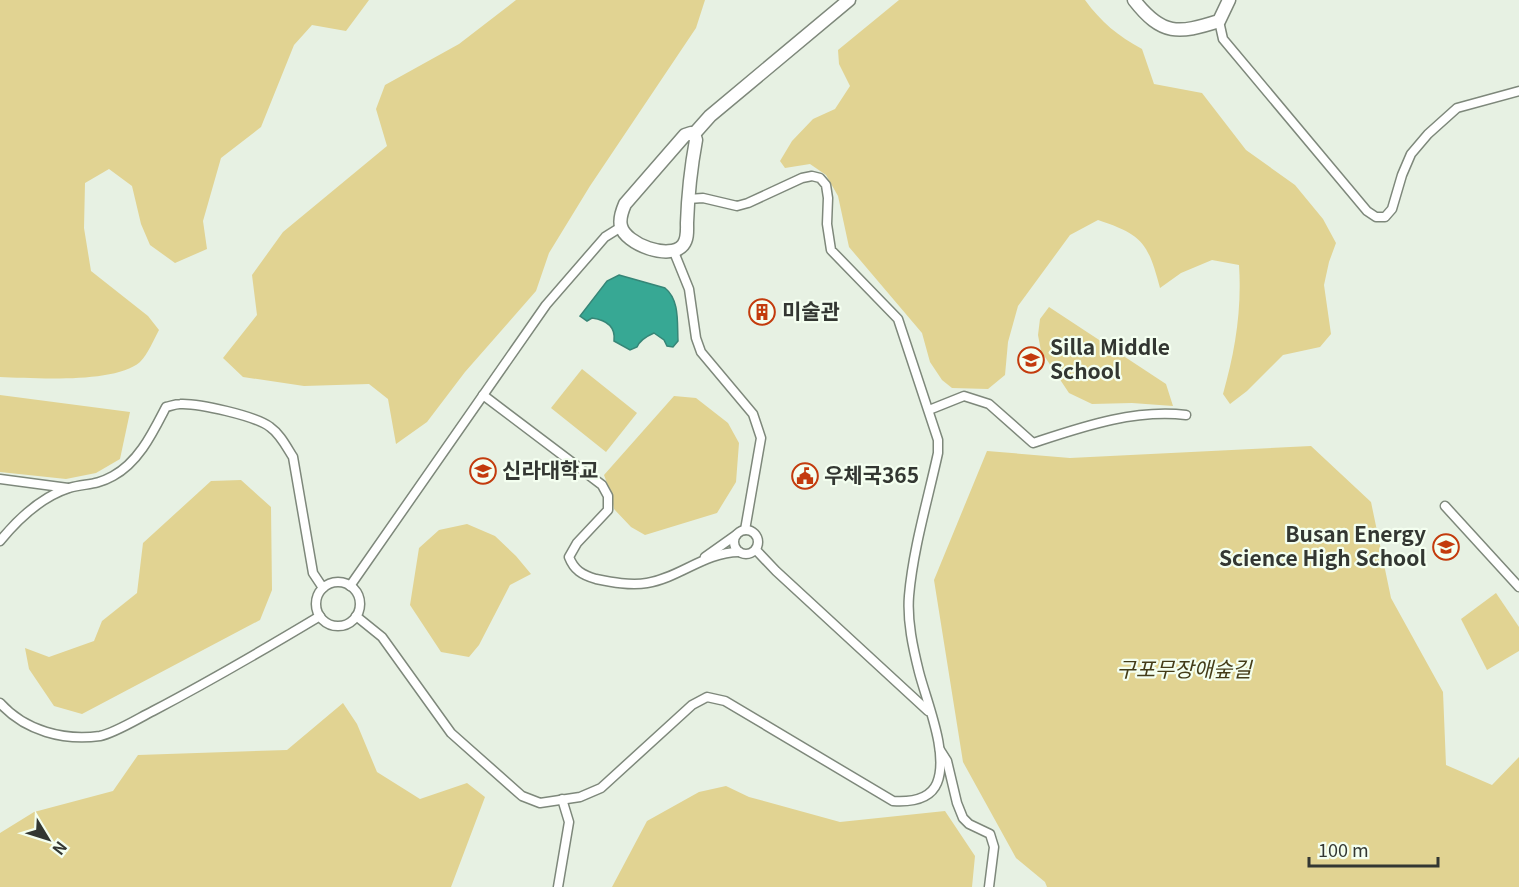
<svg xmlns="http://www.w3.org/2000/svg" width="1519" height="887" viewBox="0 0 1519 887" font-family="Georgia,'Noto Sans KR',serif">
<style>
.green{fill:#e1d392}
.water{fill:#37a894;stroke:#368677;stroke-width:1.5}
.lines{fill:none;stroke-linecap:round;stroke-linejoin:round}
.street-casing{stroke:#7e887b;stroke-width:11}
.secondary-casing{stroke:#7e887b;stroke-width:15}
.street{stroke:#fff;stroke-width:8}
.secondary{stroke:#fff;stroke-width:12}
.labels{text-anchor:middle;stroke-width:4.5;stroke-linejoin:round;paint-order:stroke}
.poi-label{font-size:21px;font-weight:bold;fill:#333732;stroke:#f4fff0;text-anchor:start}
.park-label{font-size:21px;font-style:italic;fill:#443c18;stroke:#f4fff0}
</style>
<rect width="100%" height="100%" fill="#e7f1e3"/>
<!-- green -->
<g class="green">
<path d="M0,0H369L346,31L312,25L294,45L261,127L221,158L203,221L207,249L175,263L150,245L141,224L132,186L109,169L85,183L84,228L91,271L148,316L159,330C154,339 148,354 140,362C115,384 33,378 0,377Z"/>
<path d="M516,0H705L696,28L590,186L549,253L536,291L465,372L427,422L396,444L388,399L369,384L304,386L243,377L223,358L257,315L252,275L283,232L387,146L376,109L385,85L459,44Z"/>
<path d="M899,0H1085C1101,22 1118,36 1142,49L1154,84L1202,93L1246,150L1295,185L1323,219L1336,243L1329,262L1324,285L1331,334L1320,347L1283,355L1247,391L1230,404L1223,394C1235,352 1242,310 1239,265L1212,260L1181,273L1160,288C1148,243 1143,235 1098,220L1070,235L1018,306L1008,342L1005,375L988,389L952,388L942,380L930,362L922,333L849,247L838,196L826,175L810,164L785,168L780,161L792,141L813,119L835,109L850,86L839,64L838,50Z"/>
<path d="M1049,307L1166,384L1173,406L1132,403L1092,404L1069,393L1041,351L1038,335L1040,319Z"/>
<path d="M582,369L637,413L606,452L551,408Z"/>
<path d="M0,395L130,412L120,459L96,473L66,479L0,472Z"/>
<path d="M674,396L696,398L728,423L739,443L736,482L717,513L645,535L631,527L614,509L611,494L604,475Z"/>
<path d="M1311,446L1371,502L1391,598L1443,692L1446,765L1492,785L1519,757V887H1047L1045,882L1016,858L963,762L934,580L987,451L1070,458Z"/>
<path d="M241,480L271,507L272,590L260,620L82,714L54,706L29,669L25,648L49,657L94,641L102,621L137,593L143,543L211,481Z"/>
<path d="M467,524L495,536L516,556L531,574L510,585L479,645L469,657L441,652L410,605L419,548L439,530Z"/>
<path d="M1496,593L1519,627V651L1487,670L1461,619Z"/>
<path d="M343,703L357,724L377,772L420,799L467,783L485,797L451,887H0V833L34,812L113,791L138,755L287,750Z"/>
<path d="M726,786L749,797L840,822L945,811L975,856L972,887H612L647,821L699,792Z"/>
</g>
<!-- water -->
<path class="water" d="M619,275L665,288C680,300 677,323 678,341L673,347L667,346L664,340L654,333C647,336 640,340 637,347L630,350L614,341C616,326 606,320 592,318L587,321L580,316L607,281Z"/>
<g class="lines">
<!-- street casing -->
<g class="street-casing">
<g id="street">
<path d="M1219,21L1223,39L1367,211L1376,217H1385L1392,209L1402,175L1411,154L1428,134L1457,108L1519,91"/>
<path d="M674,252L689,289L696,338L701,352L753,414L761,438L745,530"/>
<path d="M483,395L602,485L608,496V510L577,543L569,557C574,570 582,575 596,579C611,582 631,586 647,583C679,578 705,552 739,552"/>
<path d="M929,410L964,396L989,404L1033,443C1082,427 1133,409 1186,415"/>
<path d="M0,479L68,488"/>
<path d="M1445,506L1519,587"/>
<circle cx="746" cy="542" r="12"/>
<path d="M0,541C18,519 41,497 69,488C86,483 95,486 113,476C139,462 153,432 166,407C171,406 175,404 180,404C198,403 256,416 270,427C280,434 286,446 293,457L313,573L323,588"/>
<path d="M756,550L776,571L928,711"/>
<path d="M705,557L736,535"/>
<circle cx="338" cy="604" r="22"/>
<path d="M350,586L546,305L605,237L621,227"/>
<path d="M356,616L382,637L451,733L522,796L540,803L580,797L601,788L692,705L707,697L725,701L893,801C909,802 930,800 937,783C949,754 927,703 919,672C913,648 907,621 909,596C913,549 928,499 938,453V440L898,319L831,250L827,224L828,198L826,185L820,178L812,176L802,178L748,203L737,206L703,198L688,199"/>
<path d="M0,703C25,731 64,741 100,736C115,733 139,718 153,711C210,681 265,649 320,616"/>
<path d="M940,750L947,761L957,803L963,818L969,824L990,834L994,847L989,887"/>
<path d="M558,887L569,822L562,799"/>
</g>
</g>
<!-- secondary casing -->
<g class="secondary-casing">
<g id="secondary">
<path d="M1134,0C1162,36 1178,34 1219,21L1229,0"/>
<path d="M691,133L694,134L696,140C691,167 688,194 687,223C687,230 688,239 683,245C670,261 625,244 621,226C619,219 622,211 625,204L685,135Z"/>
<path d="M694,134L710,116L849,0"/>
</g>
</g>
<!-- street -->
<use href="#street" class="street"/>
<!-- secondary -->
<use href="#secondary" class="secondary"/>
</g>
<!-- icons -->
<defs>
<g id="building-ring" transform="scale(1.35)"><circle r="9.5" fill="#f4fff0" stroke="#c33b0d" stroke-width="1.5"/><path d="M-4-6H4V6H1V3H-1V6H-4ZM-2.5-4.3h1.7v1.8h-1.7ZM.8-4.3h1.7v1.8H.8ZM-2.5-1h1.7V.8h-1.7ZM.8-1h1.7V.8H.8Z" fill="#c33b0d"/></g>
<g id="school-ring" transform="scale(1.35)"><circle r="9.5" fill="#f4fff0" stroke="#c33b0d" stroke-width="1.5"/><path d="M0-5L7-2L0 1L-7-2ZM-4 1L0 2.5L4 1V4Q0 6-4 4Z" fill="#c33b0d"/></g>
<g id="university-ring" transform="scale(1.35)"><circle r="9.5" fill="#f4fff0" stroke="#c33b0d" stroke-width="1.5"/><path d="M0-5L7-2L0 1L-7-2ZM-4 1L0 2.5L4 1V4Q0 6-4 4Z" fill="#c33b0d"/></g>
<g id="civic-ring" transform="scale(1.35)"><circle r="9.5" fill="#f4fff0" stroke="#c33b0d" stroke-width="1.5"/><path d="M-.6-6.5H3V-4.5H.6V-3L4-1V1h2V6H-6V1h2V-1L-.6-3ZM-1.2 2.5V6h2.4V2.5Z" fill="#c33b0d"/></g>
</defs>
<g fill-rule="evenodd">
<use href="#building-ring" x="762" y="312"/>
<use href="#school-ring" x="1031" y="360"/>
<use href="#university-ring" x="483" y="471"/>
<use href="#civic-ring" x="805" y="476"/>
<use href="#school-ring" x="1446" y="547"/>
</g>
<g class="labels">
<!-- poi labels -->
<g class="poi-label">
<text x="782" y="319">미술관</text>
<text x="1050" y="355">Silla Middle<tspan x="1050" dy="24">School</tspan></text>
<text x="502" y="478">신라대학교</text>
<text x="824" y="483">우체국365</text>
<text x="1426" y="542" text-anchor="end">Busan Energy<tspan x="1426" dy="24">Science High School</tspan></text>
</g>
<!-- park labels -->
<g class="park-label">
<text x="1184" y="677">구포무장애숲길</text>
</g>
</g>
<!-- north arrow -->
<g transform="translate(48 839) rotate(128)" stroke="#f4fff0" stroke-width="4.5" paint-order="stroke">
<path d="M0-4.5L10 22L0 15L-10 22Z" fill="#333732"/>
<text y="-9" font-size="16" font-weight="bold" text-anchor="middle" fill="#333732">N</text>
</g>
<!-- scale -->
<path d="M1309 857v9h129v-9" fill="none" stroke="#333732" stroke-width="3"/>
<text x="1318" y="857" font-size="18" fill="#333732" stroke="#f4fff0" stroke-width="4.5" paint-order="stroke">100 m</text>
</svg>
